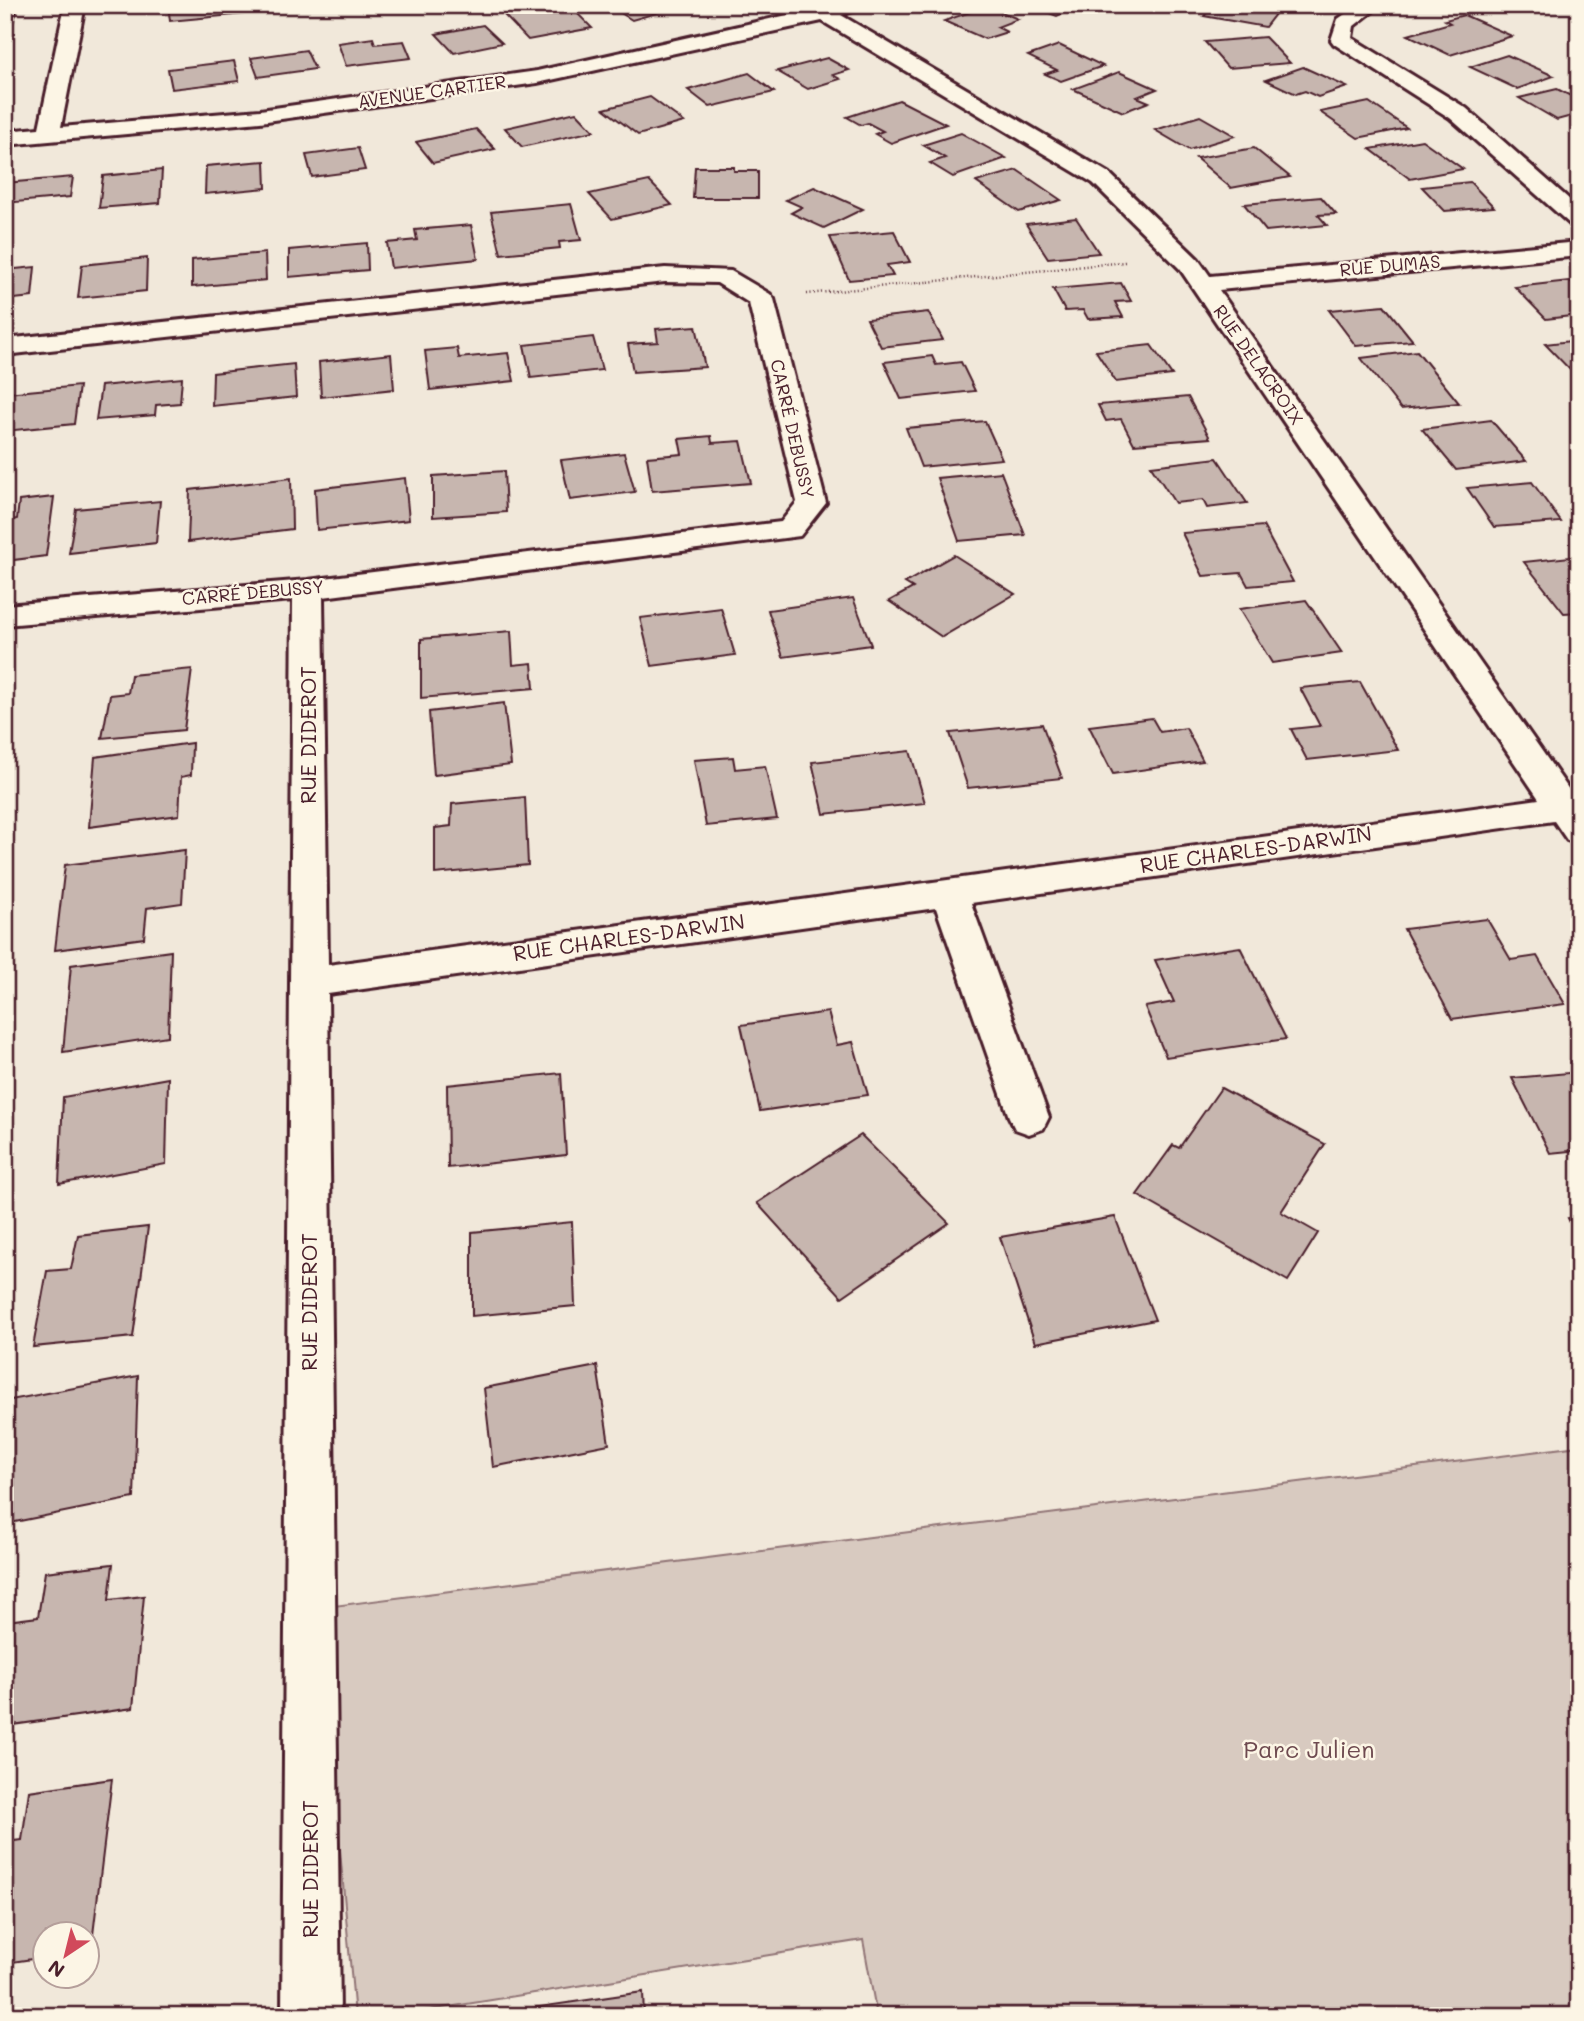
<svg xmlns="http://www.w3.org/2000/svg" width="1584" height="2021" viewBox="0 0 1584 2021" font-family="Mali,sans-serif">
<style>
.green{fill:#d8cac0;stroke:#917476;stroke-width:2}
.building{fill:#c7b6af;stroke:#4a1f2b;stroke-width:2}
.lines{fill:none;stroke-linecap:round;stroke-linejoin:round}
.minor-casing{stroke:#4a1f2b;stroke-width:6}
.path{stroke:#4a1f2b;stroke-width:2.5;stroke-dasharray:1 2.5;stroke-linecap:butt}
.minor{fill:#fcf5e5;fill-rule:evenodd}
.labels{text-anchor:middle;stroke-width:5;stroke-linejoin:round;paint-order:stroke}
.far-street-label{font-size:18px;fill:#4a1f2b;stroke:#fcf5e5}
.street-label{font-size:21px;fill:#4a1f2b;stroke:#fcf5e5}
.near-park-label{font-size:24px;fill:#6e4a50;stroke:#fcf5e5}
</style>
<rect width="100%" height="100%" fill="#f1e8da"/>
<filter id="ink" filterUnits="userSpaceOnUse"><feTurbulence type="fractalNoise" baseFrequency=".0143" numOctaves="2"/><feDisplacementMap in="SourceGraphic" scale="14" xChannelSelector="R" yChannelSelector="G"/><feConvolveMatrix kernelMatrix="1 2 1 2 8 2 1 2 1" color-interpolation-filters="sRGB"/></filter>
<g filter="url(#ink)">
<!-- green -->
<path class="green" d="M1579,1446V2016H877L863,1940L392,2016H355L318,1608Z"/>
<!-- building -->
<g class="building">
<path d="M168,5H241L243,14L170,21Z"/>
<path d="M550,5H569L592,28L528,40L503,14Z"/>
<path d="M608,5H668L674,8L632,20Z"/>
<path d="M1027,5H1080L1057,16Z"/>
<path d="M1213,5H1267L1262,11L1275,14L1265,27L1204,16Z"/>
<path d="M987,6L1018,19L997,27L1007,32L985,39L944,21Z"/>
<path d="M17,11L9,35H5V12Z"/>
<path d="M1464,15L1512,36L1450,55L1408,35L1450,23L1445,20Z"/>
<path d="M483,25L502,43L454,53L436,34Z"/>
<path d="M1265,37L1290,63L1228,68L1205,42Z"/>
<path d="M373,38L375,44L404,41L411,58L346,66L338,43Z"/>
<path d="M1059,45L1103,66L1061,81L1045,74L1057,70L1028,56Z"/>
<path d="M306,50L315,69L258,77L251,58Z"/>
<path d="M1507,55L1554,76L1517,89L1470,67Z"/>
<path d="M827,58L849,70L833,75L840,79L808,89L777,71Z"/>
<path d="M234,61L239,81L172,89L168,69Z"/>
<path d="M1303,67L1347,87L1318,97L1305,91L1296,94L1266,80Z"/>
<path d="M1119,72L1157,89L1137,97L1149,102L1123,112L1073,89Z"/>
<path d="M749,73L774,92L710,107L688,90Z"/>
<path d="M1557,89L1579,100V114L1557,120L1519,98Z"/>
<path d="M650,97L684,122L638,135L604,109Z"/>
<path d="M899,100L946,124L891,143L875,134L883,131L868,123L861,125L847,117Z"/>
<path d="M1369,102L1407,128L1358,138L1320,112Z"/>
<path d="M576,112L594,131L522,147L505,128Z"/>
<path d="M1200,116L1235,136L1189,150L1155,130Z"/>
<path d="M476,129L495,149L433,163L416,142Z"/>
<path d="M961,133L1006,158L953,177L930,163L945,158L923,145Z"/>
<path d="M1422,140L1463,169L1410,179L1370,149Z"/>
<path d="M358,148L365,170L312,177L306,155Z"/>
<path d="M1254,148L1290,177L1231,188L1196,158Z"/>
<path d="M265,161L266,188L205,194L206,166Z"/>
<path d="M695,167H734V171H758V198H693Z"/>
<path d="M162,170L160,203L99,208L103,176Z"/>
<path d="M1017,170L1061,200L1019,212L976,182Z"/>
<path d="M73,177L70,197L5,203V183Z"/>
<path d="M649,181L672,205L612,219L589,194Z"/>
<path d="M1470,182L1494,207L1445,211L1422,187Z"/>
<path d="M814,187L863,209L824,228L791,213L802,207L786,200Z"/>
<path d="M1321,197L1336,214L1318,215L1327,225L1266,231L1244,204Z"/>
<path d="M571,204L581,240L559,242L560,248L501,254L491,212Z"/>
<path d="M1076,218L1099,253L1048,258L1026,224Z"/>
<path d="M471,225L478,259L391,268L387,243L417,240L415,230Z"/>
<path d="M894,231L910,262L887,265L893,276L849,280L830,237Z"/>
<path d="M367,243L368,270L289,277V250Z"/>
<path d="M265,253L266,280L192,287V260Z"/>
<path d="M147,258L146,291L78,298L82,265Z"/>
<path d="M35,267L32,297L5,300V270Z"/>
<path d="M1569,281L1579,290V315L1546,319L1515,287Z"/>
<path d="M1121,283L1131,301L1115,302L1123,317L1088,319L1083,310L1065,311L1053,289Z"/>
<path d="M1384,305L1413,341L1356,346L1329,310Z"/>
<path d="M928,312L943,340L881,347L867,319Z"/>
<path d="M696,326L705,367L633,372L628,344L658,342L656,329Z"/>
<path d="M593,337L602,370L531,378L524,345Z"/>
<path d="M1579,340V373L1574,374L1545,344Z"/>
<path d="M1151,345L1172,375L1116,382L1096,351Z"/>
<path d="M457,348L459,358L508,353L514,381L430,390L425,351Z"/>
<path d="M1417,351L1459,403L1401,409L1361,358Z"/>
<path d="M391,354L394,389L321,397L319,362Z"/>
<path d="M932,356L936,365L961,362L975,391L901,399L884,362Z"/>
<path d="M294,364L296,397L212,406L213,373Z"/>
<path d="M182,378L180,403L156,405L155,415L96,420L101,386Z"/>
<path d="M79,386L74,424L5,431L7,393Z"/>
<path d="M1188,397L1210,438L1134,444L1121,419L1106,421L1098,405Z"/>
<path d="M1491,420L1526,461L1456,470L1422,429Z"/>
<path d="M985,421L1002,459L921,467L906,428Z"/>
<path d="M711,436L712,443L741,441L751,483L652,491L647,457L682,454L679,439Z"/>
<path d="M624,453L635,492L570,500L561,460Z"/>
<path d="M1217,458L1247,503L1207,508L1203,500L1175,503L1151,466Z"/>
<path d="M504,471L506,512L433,517V476Z"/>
<path d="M1001,472L1025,535L959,541L937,478Z"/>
<path d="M291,478L292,529L188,542L190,490Z"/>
<path d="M405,478L409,520L317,530L315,489Z"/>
<path d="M1532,482L1561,522L1494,527L1467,488Z"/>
<path d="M54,497L46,556L5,561V521L17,519L19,501Z"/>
<path d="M160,501L156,543L69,553L76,509Z"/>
<path d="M1263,526L1293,582L1248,586L1241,573L1203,576L1182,533Z"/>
<path d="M954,555L1015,594L942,637L889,601L913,588L905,583Z"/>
<path d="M1579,556V612L1564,613L1524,562Z"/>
<path d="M853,598L871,645L783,657L768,610Z"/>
<path d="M1306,600L1342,653L1272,663L1239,609Z"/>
<path d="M721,608L735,655L652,666L640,618Z"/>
<path d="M511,631L513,665L532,663L534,688L421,698V639Z"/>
<path d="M192,669L184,730L102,738L110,695L128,693L131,675Z"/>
<path d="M1360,682L1398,750L1307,760L1291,729L1320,726L1300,688Z"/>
<path d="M504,703L511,765L434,775L429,712Z"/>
<path d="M1152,718L1160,732L1186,728L1203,761L1113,774L1089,726Z"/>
<path d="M1042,724L1062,778L968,788L950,733Z"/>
<path d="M192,743L191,775L181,777L179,815L89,827L95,757Z"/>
<path d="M910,751L925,803L824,814L812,762Z"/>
<path d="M733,757L735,769L765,766L777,819L706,826L694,760Z"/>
<path d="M525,797L528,865L435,874V828L451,826L452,804Z"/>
<path d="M185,850L182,903L147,908L144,938L55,950L65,865Z"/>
<path d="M1487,919L1511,960L1537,956L1565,1004L1452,1019L1404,929Z"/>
<path d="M1240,947L1286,1039L1166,1057L1145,1007L1174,1002L1155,960Z"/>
<path d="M171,951L168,1036L63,1052L71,965Z"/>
<path d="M828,1012L837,1045L853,1042L868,1095L760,1111L741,1025Z"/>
<path d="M1579,1072V1150L1550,1153L1512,1078Z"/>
<path d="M561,1073L566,1155L448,1168L447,1085Z"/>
<path d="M168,1078L166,1164L59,1184L63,1097Z"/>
<path d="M1221,1088L1325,1144L1281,1212L1318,1233L1288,1281L1137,1195L1173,1145L1179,1148Z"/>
<path d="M861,1135L949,1223L842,1297L757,1203Z"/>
<path d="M1115,1217L1155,1320L1035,1343L1000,1237Z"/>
<path d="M1579,1217V1240L1568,1218Z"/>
<path d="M572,1222L575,1306L472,1316V1232Z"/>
<path d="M148,1227L133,1337L33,1347L47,1271L71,1269L78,1235Z"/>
<path d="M597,1366L609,1444L493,1467L484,1388Z"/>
<path d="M138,1376L134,1498L5,1524V1401Z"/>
<path d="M113,1564L109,1600L144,1596L133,1708L5,1726L7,1621L38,1617L45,1572Z"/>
<path d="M112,1779L91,1951H88V1934H46V1957L5,1963V1842L22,1840L29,1791Z"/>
<path d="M643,1992L644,2016H532V2008Z"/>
</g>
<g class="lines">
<!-- minor casing -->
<g class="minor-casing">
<g id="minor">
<path d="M65,5H85L61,127L260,110L537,71L832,5H858L856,10L841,15L1109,173L1198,259L1210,276L1579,242V256L1219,290L1579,804V843L1567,840L1554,821L971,903L1049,1117L1043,1129L1029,1134L1015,1129L1009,1117L936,908L328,994L340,2016H282L293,600L5,625V605L308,580L781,522L797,502L749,303L717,283L665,282L5,355V339L665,268L731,271L770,294L774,299L826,503L800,536L323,597L328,965L1539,799L1180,269L1093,183L822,21L537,83L260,122L5,145V131L39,128Z"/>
<path d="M1358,5H1381L1354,26L1352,38L1466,108L1579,208V227L1571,225L1450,118L1334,44L1331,40L1338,19Z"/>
</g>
</g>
<!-- path -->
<path class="path" d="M807,294L1125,262"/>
<!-- minor -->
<use href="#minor" class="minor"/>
</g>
</g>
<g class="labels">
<!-- far-street labels -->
<g class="far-street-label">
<text transform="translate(432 92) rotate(-8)" y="6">AVENUE CARTIER</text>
<text transform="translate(1390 266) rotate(-5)" y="6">RUE DUMAS</text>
<text transform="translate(1258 365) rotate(55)" y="6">RUE DELACROIX</text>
<text transform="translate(792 429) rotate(77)" y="6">CARRÉ DEBUSSY</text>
<text transform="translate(253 593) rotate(-5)" y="6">CARRÉ DEBUSSY</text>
</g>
<!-- street labels -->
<g class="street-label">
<text transform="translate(309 735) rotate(-90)" y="7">RUE DIDEROT</text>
<text transform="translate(1256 850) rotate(-8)" y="7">RUE CHARLES-DARWIN</text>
<text transform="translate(629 938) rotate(-8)" y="7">RUE CHARLES-DARWIN</text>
<text transform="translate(310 1302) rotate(-90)" y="7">RUE DIDEROT</text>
<text transform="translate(311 1869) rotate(-90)" y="7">RUE DIDEROT</text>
</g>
<!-- near-park labels -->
<g class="near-park-label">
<text x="1309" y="1758">Parc Julien</text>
</g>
</g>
<!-- margin -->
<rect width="1584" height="2021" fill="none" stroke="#fcf5e5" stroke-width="28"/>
<rect x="14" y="14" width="1556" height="1993" fill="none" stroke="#4a1f2b" stroke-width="2.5" filter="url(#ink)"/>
<!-- north arrow -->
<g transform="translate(66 1955) rotate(215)"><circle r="33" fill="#fcf5e5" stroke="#b59f9b" stroke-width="2"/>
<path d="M0-5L12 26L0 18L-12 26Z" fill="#d1495b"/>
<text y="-10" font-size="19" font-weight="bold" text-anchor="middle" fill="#4a1f2b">N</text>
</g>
</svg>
